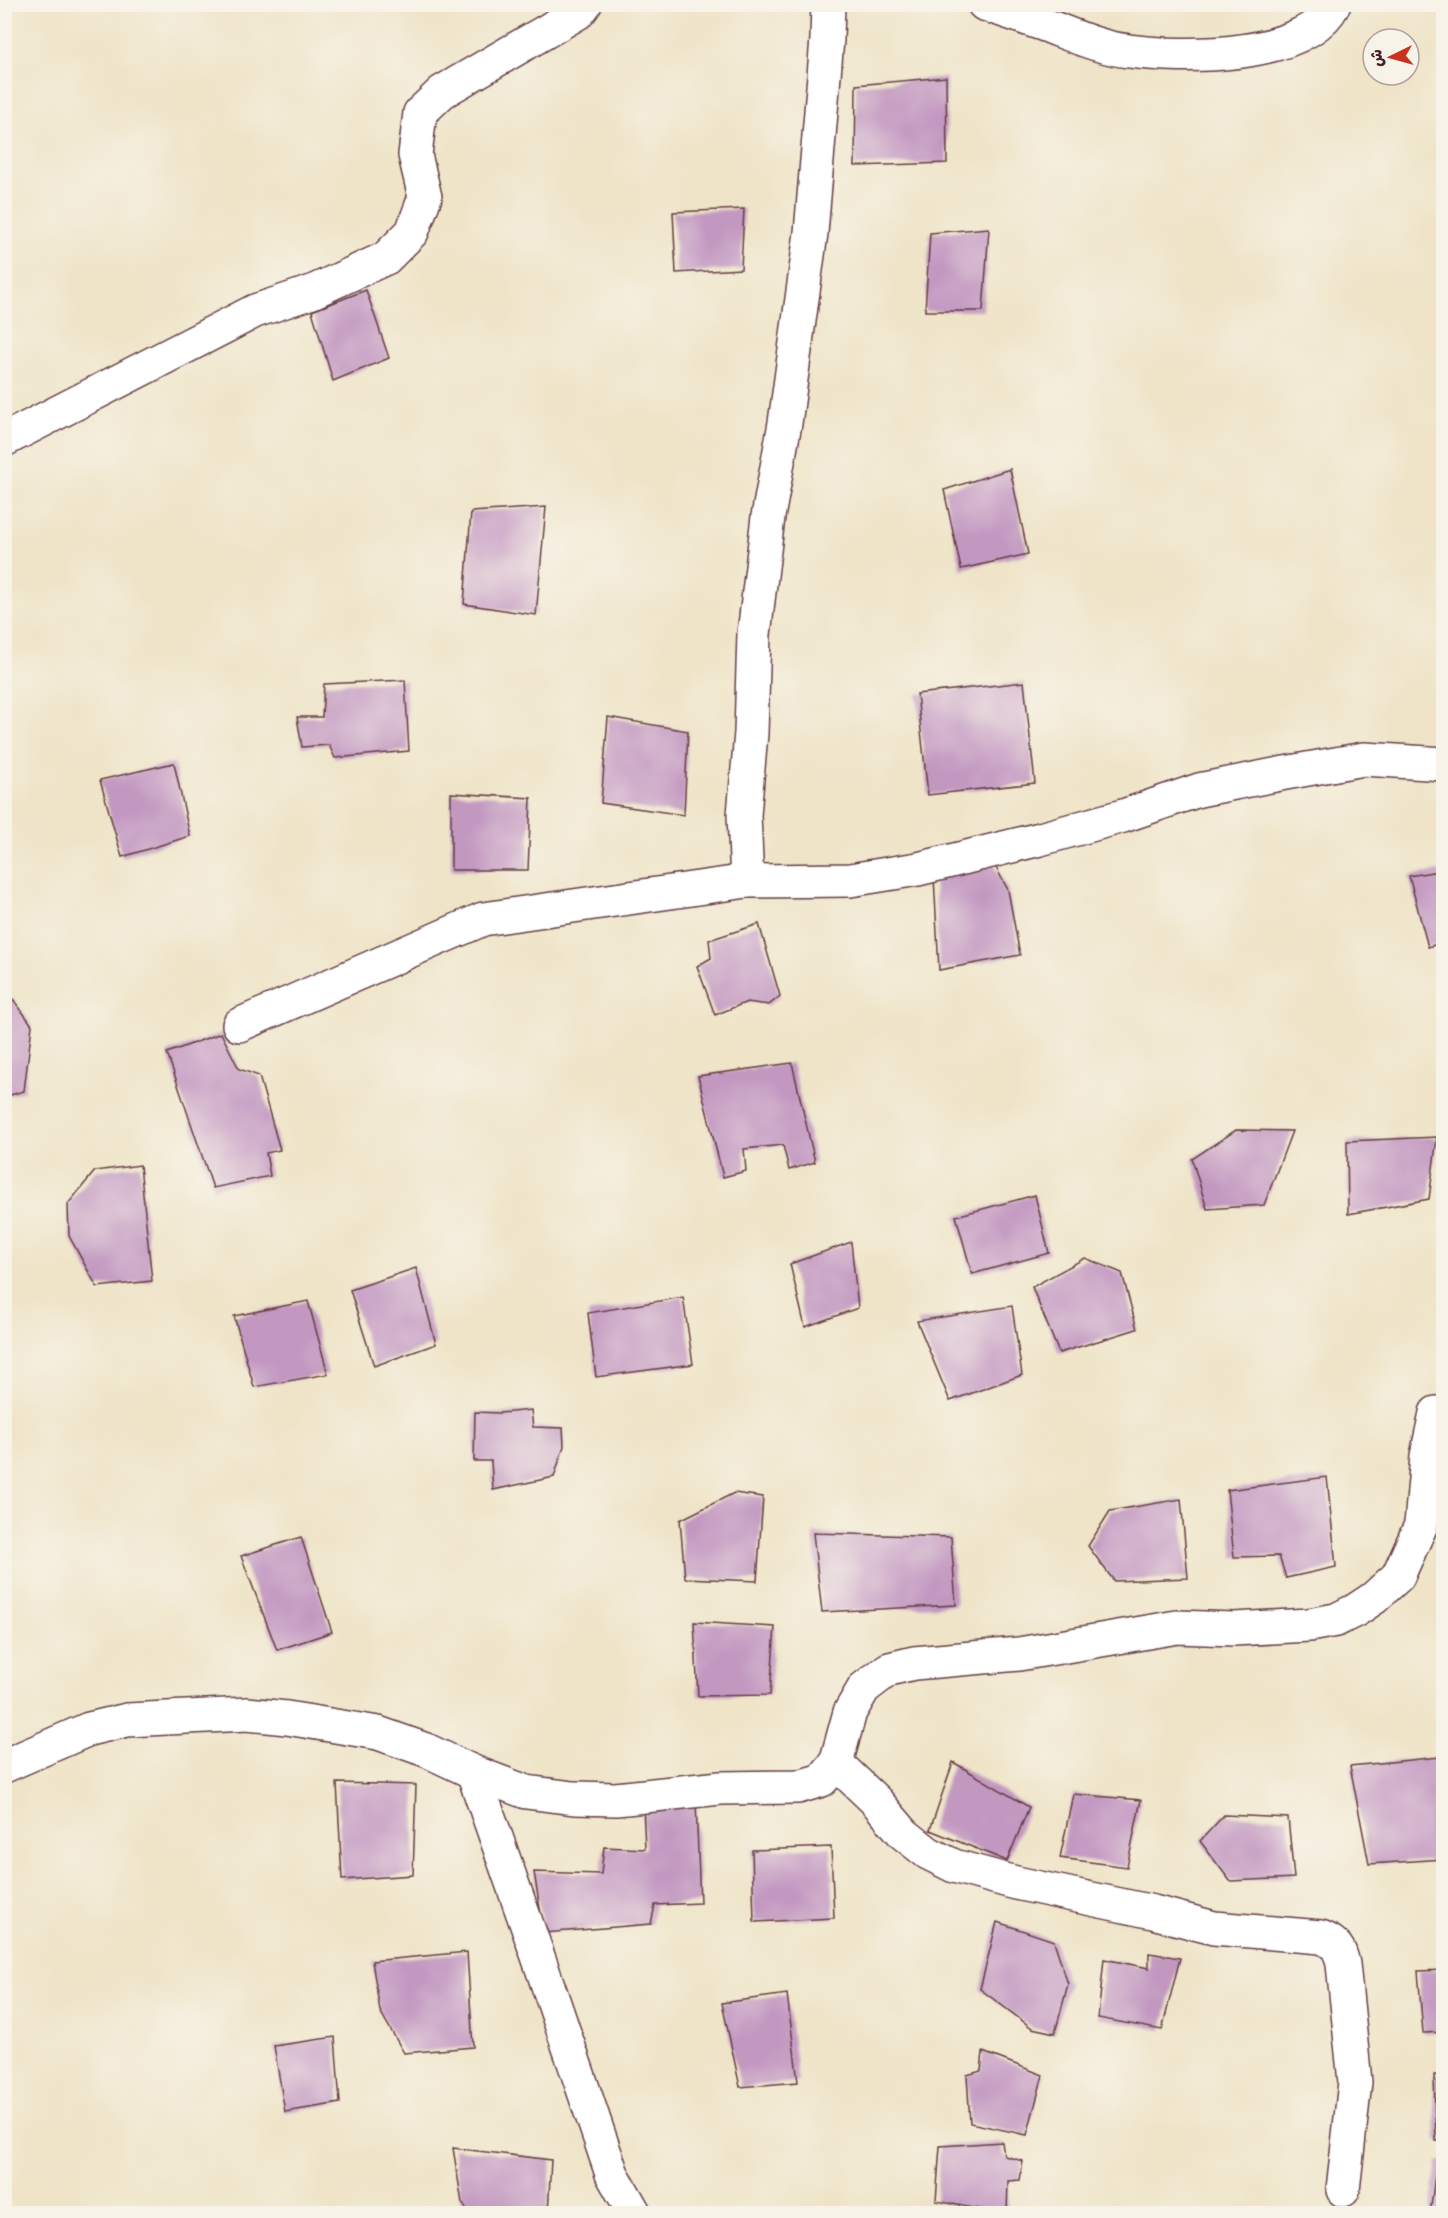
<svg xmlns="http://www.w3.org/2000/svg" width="1448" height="2218" viewBox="0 0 1448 2218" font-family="'Comic Neue','Playpen Sans Arabic',sans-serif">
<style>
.building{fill:#c298c1}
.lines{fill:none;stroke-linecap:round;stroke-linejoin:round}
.street-casing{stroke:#633d43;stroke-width:36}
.street{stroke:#fff;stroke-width:33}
</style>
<rect width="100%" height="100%" fill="#f7f3e8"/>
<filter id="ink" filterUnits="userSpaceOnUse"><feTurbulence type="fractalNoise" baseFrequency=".0167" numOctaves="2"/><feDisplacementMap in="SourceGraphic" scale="12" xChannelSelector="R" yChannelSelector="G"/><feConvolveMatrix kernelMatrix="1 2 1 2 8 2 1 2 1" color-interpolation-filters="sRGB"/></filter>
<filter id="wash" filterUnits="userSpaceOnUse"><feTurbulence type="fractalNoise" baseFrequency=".008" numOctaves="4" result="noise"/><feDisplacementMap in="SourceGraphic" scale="24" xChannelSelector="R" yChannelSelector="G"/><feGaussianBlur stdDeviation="1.35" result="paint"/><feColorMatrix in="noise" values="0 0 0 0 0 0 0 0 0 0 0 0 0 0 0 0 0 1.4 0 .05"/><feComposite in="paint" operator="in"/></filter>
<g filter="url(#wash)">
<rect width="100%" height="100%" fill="#efe4c8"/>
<g id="blocks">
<!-- building -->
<g class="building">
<path d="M683,4H702V5L684,10Z"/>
<path d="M946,77L947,163L855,166L856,85Z"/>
<path d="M744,209L741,269L676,273L673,212Z"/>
<path d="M989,228L983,311H925L930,233Z"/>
<path d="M366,290L389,358L333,381L312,311Z"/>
<path d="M1010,469L1028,554L961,569L944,490Z"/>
<path d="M546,507L536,615L464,604L471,512Z"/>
<path d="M405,680L409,751L335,758L329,745L302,747L297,717H322L324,684Z"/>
<path d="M1024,682L1035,783L928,795L917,694Z"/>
<path d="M608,717L688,731L684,815L601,803Z"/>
<path d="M174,763L190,836L122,857L100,780Z"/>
<path d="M451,793L531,798L528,870H451Z"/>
<path d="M993,862L1008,890L1020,955L939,970L934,877Z"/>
<path d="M1444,870V942L1428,947L1409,876Z"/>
<path d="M759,924L780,996L769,1005L747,1002L715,1015L697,966L711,958L709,940Z"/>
<path d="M13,999L32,1025L24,1091L4,1097V1001Z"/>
<path d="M221,1033L239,1069L259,1076L280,1150L266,1153L270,1176L213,1188L167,1053Z"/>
<path d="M792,1063L815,1162L789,1170L783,1145L744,1149L746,1171L723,1177L698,1076Z"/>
<path d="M1236,1130L1292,1131L1264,1205L1207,1209L1192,1159Z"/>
<path d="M1437,1137L1429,1199L1348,1214L1347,1141Z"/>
<path d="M140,1165L152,1281L97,1287L69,1236L68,1204L95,1171Z"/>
<path d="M1035,1195L1049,1253L972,1274L956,1216Z"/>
<path d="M851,1242L858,1308L805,1327L790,1264Z"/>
<path d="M1085,1258L1122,1273L1137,1329L1059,1353L1032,1287Z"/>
<path d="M416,1268L436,1344L374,1366L350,1290Z"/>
<path d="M683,1297L693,1364L596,1377L588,1313Z"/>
<path d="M308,1301L328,1374L254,1387L234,1316Z"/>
<path d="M1012,1306L1022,1375L950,1401L917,1321Z"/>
<path d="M531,1410L533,1427L563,1428L564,1446L554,1477L493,1490L491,1461H474L475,1412L500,1413Z"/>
<path d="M1444,1468V1533L1433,1534L1431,1470Z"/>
<path d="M1327,1477L1336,1567L1286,1578L1279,1556L1234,1557L1227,1490Z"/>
<path d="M734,1493L763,1497L757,1581L685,1578L680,1520Z"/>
<path d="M1181,1499L1188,1578L1114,1581L1088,1546L1110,1511Z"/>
<path d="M813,1533L951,1537L956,1605L822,1612Z"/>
<path d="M301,1537L332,1632L277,1650L241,1556Z"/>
<path d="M694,1622L775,1627L770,1695L698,1696Z"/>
<path d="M1440,1757L1444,1859L1369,1864L1350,1766Z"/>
<path d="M953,1762L1029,1807L1007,1861L930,1830Z"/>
<path d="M337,1783L416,1785L413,1875L342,1880Z"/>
<path d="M1073,1794L1141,1800L1127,1867L1060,1858Z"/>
<path d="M696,1802L700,1903L655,1905L651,1924L544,1933L534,1872L601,1874L604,1847L645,1849L643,1806Z"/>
<path d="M1224,1815L1288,1818L1294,1878L1230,1881L1200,1841Z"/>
<path d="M831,1847L834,1918L754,1922L752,1850Z"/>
<path d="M997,1922L1054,1941L1068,1984L1055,2033L1032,2028L980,1989Z"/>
<path d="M467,1952L473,2047L404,2053L380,2011L372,1961Z"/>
<path d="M1149,1953L1180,1958L1162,2030L1098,2018L1104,1959L1149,1968Z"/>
<path d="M1444,1970V2032L1423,2033L1418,1971Z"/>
<path d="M787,1994L798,2082L740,2087L722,2003Z"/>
<path d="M335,2037L340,2103L285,2112L274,2046Z"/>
<path d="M983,2052L1043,2075L1027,2135L970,2123L967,2075L981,2071Z"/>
<path d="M1434,2075L1444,2076V2141H1436Z"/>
<path d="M1002,2142L1004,2156L1023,2161L1020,2180L1008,2181L1007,2214L936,2201L940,2146Z"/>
<path d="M453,2148L551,2160L548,2214H470L462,2203Z"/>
<path d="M1437,2161H1444V2214H1430Z"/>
</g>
</g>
</g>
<g filter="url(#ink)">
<use href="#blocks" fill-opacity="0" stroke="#633d43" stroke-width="1.5"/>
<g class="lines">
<!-- street casing -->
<g class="street-casing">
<g id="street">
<path d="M984,4C1004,11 1025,18 1045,25C1072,35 1100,48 1129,51C1182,58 1306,60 1334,4"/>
<path d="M4,440L255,311L312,292L386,258L412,232L425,197L415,155L420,113L442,92L579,12L585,4"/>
<path d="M747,881L744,815L751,733L754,634L768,517L785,423L811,233L827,39L828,4"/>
<path d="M239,1025L483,919L747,881L850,880L918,869L1040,839L1123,816L1199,790L1285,773L1364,759L1444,764"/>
<path d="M836,1763L876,1801L904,1834L928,1853L954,1866L1016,1883L1153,1912L1214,1928L1321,1937C1336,1943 1340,1949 1343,1964L1355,2082L1343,2190"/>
<path d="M4,1766L89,1729L127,1720L247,1714L287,1718L378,1733L426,1750L473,1772L526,1792L574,1798L616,1799L720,1788L798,1787L822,1780L836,1763L850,1712L864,1688L889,1669L914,1663L1019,1654L1177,1627L1234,1629L1309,1625L1336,1620L1356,1610L1374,1598L1398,1576L1421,1525L1427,1456L1436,1413H1444"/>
<path d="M473,1772L540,1962L612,2174L635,2214"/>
</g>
</g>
<!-- street -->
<use href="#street" class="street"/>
</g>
</g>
<!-- margin -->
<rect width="1448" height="2218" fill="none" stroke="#f7f3e8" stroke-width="24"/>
<!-- north arrow -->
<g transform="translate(1391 57) rotate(265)"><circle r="28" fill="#f7f3e8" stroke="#b29e9c" stroke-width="1.5"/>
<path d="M0-4.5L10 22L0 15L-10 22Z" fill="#c8321e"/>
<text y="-9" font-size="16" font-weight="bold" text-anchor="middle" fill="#4a1f2b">ش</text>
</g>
</svg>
